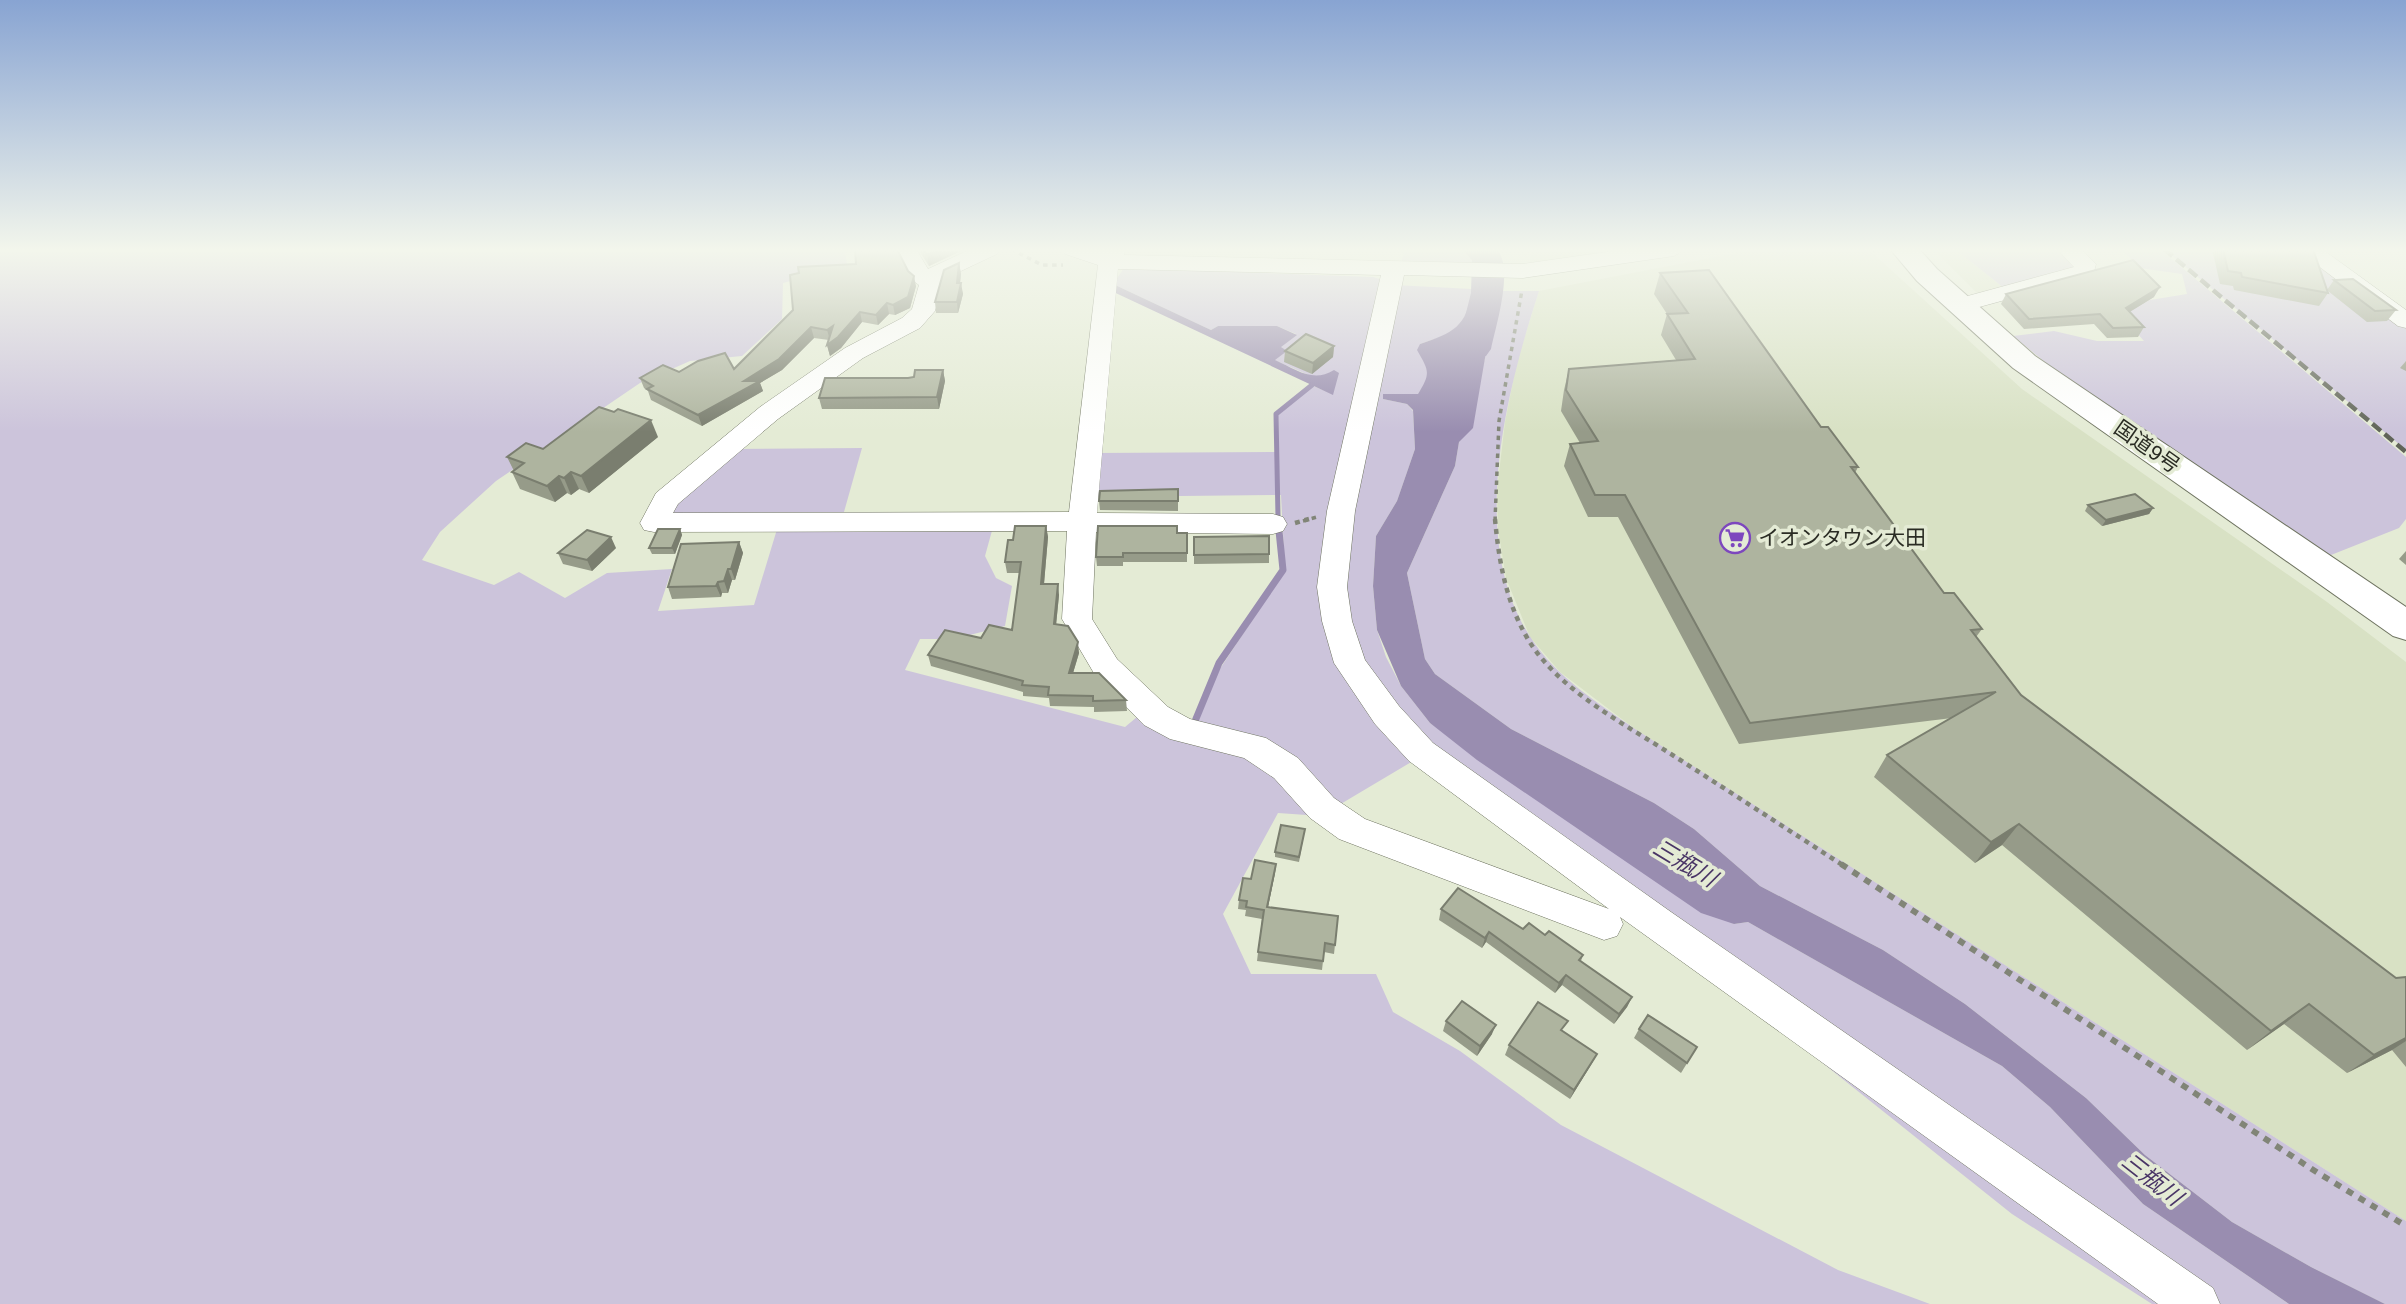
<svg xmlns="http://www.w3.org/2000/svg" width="2406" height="1304" viewBox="0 0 2406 1304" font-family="Arial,'Noto Sans JP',sans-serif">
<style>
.built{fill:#d8e1c4}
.green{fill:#ccc4db}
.water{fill:#998db0}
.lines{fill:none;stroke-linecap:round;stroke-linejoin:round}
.stream-far1{stroke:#998db0;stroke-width:5}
.stream{stroke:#998db0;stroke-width:7}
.river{fill:#998db0;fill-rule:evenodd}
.minor-casing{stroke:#6f7461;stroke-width:1}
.highway-casing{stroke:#6f7461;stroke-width:2}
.path-far2{stroke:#818577;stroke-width:3.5;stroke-dasharray:4.5 4.5;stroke-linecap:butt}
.path-far1{stroke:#818577;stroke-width:4.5;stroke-dasharray:5 5;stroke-linecap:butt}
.path{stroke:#818577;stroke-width:6;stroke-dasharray:7 7;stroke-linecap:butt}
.minor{fill:#fff;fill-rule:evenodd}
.highway{fill:#fff;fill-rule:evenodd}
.rail{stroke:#606458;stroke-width:4.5;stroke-dasharray:11 5;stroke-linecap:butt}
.wall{fill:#969b89}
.shaded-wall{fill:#7a7e6f}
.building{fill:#aeb49f;stroke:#7a7e6f;stroke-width:2}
.labels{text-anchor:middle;stroke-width:7;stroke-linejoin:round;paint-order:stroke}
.street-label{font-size:21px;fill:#2a2c24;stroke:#e4ebd5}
.poi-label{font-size:21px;fill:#2a2c24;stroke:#e4ebd5;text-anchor:start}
.water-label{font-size:23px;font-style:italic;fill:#493566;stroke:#e4ebd5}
</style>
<rect width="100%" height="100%" fill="#e4ebd5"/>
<!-- built -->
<g class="built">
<path d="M1531,249H1649L1530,264Z"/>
<path d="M1757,249H1868L2022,389L2327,602L2406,662V1221L1635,729L1560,672L1530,637L1506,578L1498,529L1497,490L1505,422L1517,361L1539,291Z"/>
<path d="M1933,249H1955L2009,292L1982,298Z"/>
</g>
<!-- green -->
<g class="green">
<path d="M0,249H845L847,266L783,283L782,319L742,356L690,361L640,383L496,481L440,532L422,560L494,585L519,572L565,598L607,573L672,569L658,611L754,605L778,526L993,527L985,556L996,578L1012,586L1005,626L954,639H920L905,670L1125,727L1143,712L1240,748L1321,816L1278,813L1223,914L1251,974H1376L1393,1012L1460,1051L1561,1125L1838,1270L1930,1304H0Z"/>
<path d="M1405,249H1452L1470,254L1475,266L1401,264Z"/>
<path d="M1955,249H2064L2081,267L2009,292Z"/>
<path d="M2121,249H2160L2406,457V519L2399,528L2326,557L2078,389L2013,336L2054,331L2097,341H2144L2113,306L2187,294L2182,274L2140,268Z"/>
<path d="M2164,249H2300L2406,327V450Z"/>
<path d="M1124,268L1373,277L1386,281L1326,597L1418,758L1339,805L1195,729L1206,690L1285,570L1281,495L1089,497L1093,453L1279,452L1278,415L1313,386L1333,394L1322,378L1313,377L1274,360L1287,351L1280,347L1296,334L1277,326H1218L1211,330L1113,284Z"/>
<path d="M1394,285L1472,289C1467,328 1454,333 1420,344L1429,377L1418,394H1384L1383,399L1407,404L1413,411L1415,449L1397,501L1376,536L1373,586L1377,630L1386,657L1401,686L1430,723L1734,924L1748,922L2002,1066L2050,1107L2143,1204L2289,1304H2152L2012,1214L1415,738L1355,657L1341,564Z"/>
<path d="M1501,291H1539C1506,393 1467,541 1531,638C1556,677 1598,703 1635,729L2406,1221V1304H2385L2311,1267L2232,1222L2145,1155L2086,1098L1965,1004L1883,950L1760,886L1694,829L1654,803L1511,729L1435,674L1425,659L1407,573L1455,466L1459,442L1467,432Z"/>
<path d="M862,448L842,519L666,521V505L729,449Z"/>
</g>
<!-- water -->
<g class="water">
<path d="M1113,284L1211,330L1218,326H1277L1297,335L1281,347L1287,351L1275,360C1297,370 1313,383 1334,370L1339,373L1333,395L1105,288Z"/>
<path d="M1472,289L1501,291L1491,323L1473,428L1459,442L1455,466L1407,573L1425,659L1435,674L1511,729L1654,803L1694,829L1760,886L1883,950L1965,1004L2086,1098L2145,1155L2232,1222L2311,1267L2385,1304H2289L2143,1204L2050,1107L2002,1066L1748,922L1734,924L1701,913L1477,760L1430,723L1401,686L1377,630L1373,586L1376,536L1397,501L1415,449L1413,410L1407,404L1383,399V394H1418C1431,373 1429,371 1417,350L1420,344C1453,333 1467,327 1472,289Z"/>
</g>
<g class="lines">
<!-- stream-far1 -->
<path class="stream-far1" d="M1278,517L1276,414L1312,385"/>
<!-- stream -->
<path class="stream" d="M1193,726L1219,663L1283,570L1279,531"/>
<!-- river -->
<path class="river" d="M1462,249H1497C1514,269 1496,325 1491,349L1486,356L1474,359L1462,356L1457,349L1471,293L1472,260Z"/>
<!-- minor casing -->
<g class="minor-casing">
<g id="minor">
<path d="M894,249H916L928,269L971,249H1000L997,254L944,279L935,311L920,328L863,358L778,419L678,504L673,513L1069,512L1098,265L1065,254L1062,249H1124V255L1523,264L1627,249H1685L1674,256L1523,278L1404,275L1355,511L1347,587L1352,621L1365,660L1399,706L1433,743L1671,912L2213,1288L2220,1304H2158L1620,917L1623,924L1617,936L1604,940L1339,839L1310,818L1274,778L1244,758L1170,739L1144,725L1095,675L1062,619L1067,531L654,532L644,530L640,523L656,493L760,407L845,348L902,318L912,309L919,285L912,280ZM1118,269L1381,275L1327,511L1317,587L1322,621L1334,663L1375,724L1409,761L1609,909L1365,819L1334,798L1298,758L1266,738L1190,719L1168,707L1117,659L1092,619L1096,532L1273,534L1283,531L1287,524L1283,517L1273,514L1097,513Z"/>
<path d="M2057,249H2081L2096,264L2093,276L1961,312L1953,310L1949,305L1953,300L2074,267Z"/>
<path d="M2296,249H2322L2406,310V328L2398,326Z"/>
</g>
</g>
<!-- highway casing -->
<g class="highway-casing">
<path id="highway" d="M1890,249H1919L1937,269L2035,356L2406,607V640L2393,636L2013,368L1917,281Z"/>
</g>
<!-- path-far2 -->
<g class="path-far2">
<path d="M1011,249L1042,265H1063"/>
<path d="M1864,249L1874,250"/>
<path d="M1303,521L1317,517"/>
<path d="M1495,521L1499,421L1522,290"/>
</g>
<!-- path-far1 -->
<g class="path-far1">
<path d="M1495,519C1499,562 1506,603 1529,641C1561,692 1625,724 1674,756C1730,792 1787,829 1844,866"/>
<path d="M1295,523L1309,519"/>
</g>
<!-- path -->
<path class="path" d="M1841,864L2318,1173L2406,1226"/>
<!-- minor -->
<use href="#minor" class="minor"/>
<!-- highway -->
<use href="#highway" class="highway"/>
<!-- rail -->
<path class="rail" d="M2164,249L2406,452"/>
</g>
<!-- wall -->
<g class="wall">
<path d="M918,249H965L929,266Z"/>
<path d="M2215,249H2313L2327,290L2334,280L2396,310L2387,321L2367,322L2328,291V293L2319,306L2234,290L2233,286L2220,284L2213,253Z"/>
<path d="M959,263L961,274L960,283L963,294L958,313H936L935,302Z"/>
<path d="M1660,273L1821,427L1858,467L1855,473L1944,593L1982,629L1976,637L2021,695L2396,978L2406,977V1067L2392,1050L2347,1073L2284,1024L2247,1050L2002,845L1975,863L1874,777L1887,755L1952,718L1739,744L1618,517H1588L1564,466L1570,444L1580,443L1561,411L1564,390L1569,369L1676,360L1661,335L1667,314L1654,294Z"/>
<path d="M916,286L910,308L895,315L889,314L878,325L862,322L841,348L830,356L827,345L829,340L814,338L782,370L760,383L763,391L702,426L651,400L648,391L644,388L640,378L679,372L734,369L793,310Z"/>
<path d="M2006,294L2154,297L2129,312L2144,327L2138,337L2107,338L2094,324L2024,329L2001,304Z"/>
<path d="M1334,346L1333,357L1312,374L1284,362L1285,351Z"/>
<path d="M2406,361V371L2400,368Z"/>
<path d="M943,370L945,381L939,409H822L819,398Z"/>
<path d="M658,437L589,493L579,489L571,495L567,493L555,502L520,489L512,472L514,471L507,457L543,449Z"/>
<path d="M1178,489V511L1100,510L1099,501Z"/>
<path d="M2088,505L2153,508L2149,514L2102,526L2085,511Z"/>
<path d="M1046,526L1048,537L1044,584L1059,595L1056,625L1079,653L1073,673L1126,700L1127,711L1094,712V707L1050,706L1049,698L1023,696V692L931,666L928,655L981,638L1012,630L1020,573H1007L1005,562L1013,540Z"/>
<path d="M680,529L682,535L675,554H652L649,548Z"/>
<path d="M1177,533H1187V562H1123V566H1097L1096,557Z"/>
<path d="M1194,537L1269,554V563L1194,564Z"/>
<path d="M739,542L743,553L735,580H732L728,593H722L721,597L672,599L668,587Z"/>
<path d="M616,548L592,571L563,564L558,553Z"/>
<path d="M2406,551V565L2399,559Z"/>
<path d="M1305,829L1299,862L1275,857V852Z"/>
<path d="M1276,864L1275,873L1268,907L1338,916L1334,954L1324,952L1322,970L1257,961L1262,919L1245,916L1246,910L1238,909L1239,900L1251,879Z"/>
<path d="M1441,909L1545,935L1583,955L1581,961L1632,997L1627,1007L1614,1024L1562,985L1555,993L1486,942L1482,948L1439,920Z"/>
<path d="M1446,1021L1492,1034L1477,1056L1443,1031Z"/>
<path d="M1639,1029L1697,1047L1681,1073L1634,1038Z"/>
<path d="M1563,1031L1597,1054L1592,1063L1570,1099L1505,1055L1509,1045Z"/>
</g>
<!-- shaded-wall -->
<g class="shaded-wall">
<path d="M941,249H965L929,266L927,255Z"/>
<path d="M959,263L961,274L959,292L961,283L963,294L958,313L957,302Z"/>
<path d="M914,276L916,286L910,308L895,315L893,305Z"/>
<path d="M2160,287L2154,297L2120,318L2126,308Z"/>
<path d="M887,303L889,314L878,325L876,315Z"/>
<path d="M860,312L862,322L841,348L830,356L827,345Z"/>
<path d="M833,326L830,340L827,330Z"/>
<path d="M811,327L814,338L782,370L760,383L763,391L702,426L698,415Z"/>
<path d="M1334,346L1333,357L1312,374L1313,363Z"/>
<path d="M943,370L945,381L939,409L937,397Z"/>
<path d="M651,420L658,437L589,493L581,476Z"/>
<path d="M571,472L579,489L571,495L564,478Z"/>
<path d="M559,476L567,493L555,502L547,486Z"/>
<path d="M2153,508L2149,514L2102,526L2106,520Z"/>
<path d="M1046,526L1048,537L1043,595L1041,584Z"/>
<path d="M680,529L682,535L675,554L672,548Z"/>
<path d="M611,537L616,548L592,571L587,560Z"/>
<path d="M739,542L743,553L735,580L731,569Z"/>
<path d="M728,569L732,580L728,593L724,581Z"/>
<path d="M718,582L722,593L721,597L716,586Z"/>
<path d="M1058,584L1059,595L1055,635L1054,624Z"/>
<path d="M1078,642L1079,653L1070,683L1069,673Z"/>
<path d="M2019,824L2002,845L1975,863L1991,842Z"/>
<path d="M1276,864L1275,873L1266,916L1267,907Z"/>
<path d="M1489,932L1486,942L1482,948L1485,938Z"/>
<path d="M1566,975L1562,985L1555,993L1559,983Z"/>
<path d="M1632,997L1627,1007L1614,1024L1619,1014Z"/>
<path d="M2309,1004L2284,1024L2247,1050L2271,1031Z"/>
<path d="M1496,1025L1492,1034L1477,1056L1480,1046Z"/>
<path d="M2406,1038V1041L2392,1050L2347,1073L2374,1055Z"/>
<path d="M1597,1054L1592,1063L1570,1099L1574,1090Z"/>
</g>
<!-- building -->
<g class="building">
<path d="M855,249H897L908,271L914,276L908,297L893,305L887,303L876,315L860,312L838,337L827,345L833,326L827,330L811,327L779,359L744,381H760L698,415L647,389L653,386L640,378L663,365L679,372L698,361L725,353L734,369L793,310L790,275L799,273L798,267L856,264Z"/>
<path d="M923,249H941L927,255Z"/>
<path d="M2223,249H2313L2328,293L2242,277L2241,273L2228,271Z"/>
<path d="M2133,260L2160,287L2126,308L2144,327L2113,328L2100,314L2029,319L2006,294Z"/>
<path d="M959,263L957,283H961L957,302H935L944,270Z"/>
<path d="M1709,270L1821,427H1828L1858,467H1851L1944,593H1954L1982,629L1971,630L2021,695L2396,978L2406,977V1038L2374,1055L2309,1004L2271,1031L2019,824L1991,842L1887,755L1996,692L1750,723L1625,495H1595L1570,444L1598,441L1566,390L1569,369L1695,359L1667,314L1688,313L1660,273Z"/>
<path d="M2353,279L2396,310L2375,311L2334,280Z"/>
<path d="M1306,334L1334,346L1313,363L1285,351Z"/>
<path d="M915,370H943L937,397L819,398L825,378H908L914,377Z"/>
<path d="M599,407L614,412L618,409L651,420L581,476L571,472L564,478L559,476L547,486L512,472L524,463L507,457L526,443L543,449Z"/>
<path d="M1178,489V501H1099L1100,491Z"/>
<path d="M2135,494L2153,508L2106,520L2088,505Z"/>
<path d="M1015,526H1046L1041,584H1058L1054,624L1068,626L1078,642L1069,673H1099L1126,700L1093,701V696L1048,695L1049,687L1022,685L1023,681L928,655L945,630L981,638L989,625L1012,630L1021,562H1005L1008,540H1013Z"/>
<path d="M1098,526H1177V533H1187V553H1123V557H1096Z"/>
<path d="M658,529H680L672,548H649Z"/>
<path d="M587,530L611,537L587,560L558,553Z"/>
<path d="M1269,536V554L1194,555V537Z"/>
<path d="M739,542L731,569H728L724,581L718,582L716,586L668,587L681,544Z"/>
<path d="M1281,825L1305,829L1299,857L1275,852Z"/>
<path d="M1255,860L1276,864L1267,907L1338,916L1335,945L1325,943L1323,961L1258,952L1264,910L1246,907L1247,901L1239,900L1243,878L1251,879Z"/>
<path d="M1458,888L1523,929L1529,923L1545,935L1549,931L1583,955L1579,960L1632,997L1619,1014L1566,975L1559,983L1489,932L1485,938L1441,909Z"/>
<path d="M1462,1001L1496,1025L1480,1046L1446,1021Z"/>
<path d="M1538,1002L1568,1021L1561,1030L1597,1054L1574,1090L1509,1045Z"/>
<path d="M1648,1015L1697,1047L1687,1063L1639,1029Z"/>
</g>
<!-- sky -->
<linearGradient id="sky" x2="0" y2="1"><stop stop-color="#88a4d2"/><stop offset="0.58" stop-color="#f3f6ec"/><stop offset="1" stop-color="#f3f6ec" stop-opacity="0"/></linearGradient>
<rect width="2406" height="432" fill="url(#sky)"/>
<!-- icons -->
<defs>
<g id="supermarket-ring" transform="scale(1.575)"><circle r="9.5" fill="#e4ebd5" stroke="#7d47be" stroke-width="1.5"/><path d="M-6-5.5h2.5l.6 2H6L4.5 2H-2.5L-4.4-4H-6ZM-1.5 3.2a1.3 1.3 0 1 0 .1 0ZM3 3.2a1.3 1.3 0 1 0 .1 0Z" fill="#7d47be"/></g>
</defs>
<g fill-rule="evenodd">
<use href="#supermarket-ring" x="1735" y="538"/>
</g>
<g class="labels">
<!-- street labels -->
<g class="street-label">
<text transform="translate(2147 447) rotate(35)" y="7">国道9号</text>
</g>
<!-- poi labels -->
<g class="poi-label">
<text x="1758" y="545">イオンタウン大田</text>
</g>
<!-- water labels -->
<g class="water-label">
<text transform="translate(1685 863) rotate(31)" y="8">三瓶川</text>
<text transform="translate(2152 1179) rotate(38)" y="8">三瓶川</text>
</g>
</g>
</svg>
